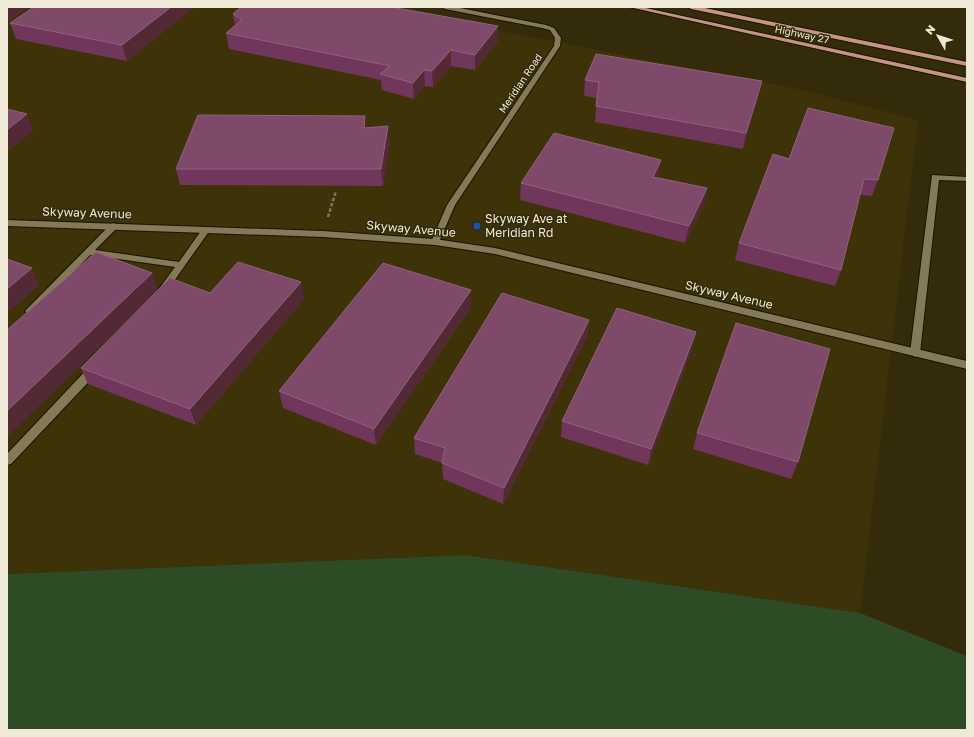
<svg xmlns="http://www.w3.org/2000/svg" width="974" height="737" viewBox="0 0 974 737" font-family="'Golos Text',sans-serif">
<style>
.built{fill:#3d3208}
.green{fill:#2d4b24}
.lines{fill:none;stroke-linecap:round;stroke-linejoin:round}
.lane-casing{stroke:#191300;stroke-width:2}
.street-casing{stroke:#191300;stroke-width:2}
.secondary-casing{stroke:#191300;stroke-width:2}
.primary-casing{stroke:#191300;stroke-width:2}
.path{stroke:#7e775c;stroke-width:2.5;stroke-dasharray:3.5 2;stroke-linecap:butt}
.lane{fill:#847a59;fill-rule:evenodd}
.street{fill:#847a59;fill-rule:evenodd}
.secondary{fill:#847a59;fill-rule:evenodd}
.primary{fill:#c69387;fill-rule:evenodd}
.wall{fill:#71365b}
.shaded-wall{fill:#532935}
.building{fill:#7f4969;stroke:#90627a}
.transit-dot{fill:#1a4fb4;stroke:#332b0a;stroke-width:1.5}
.labels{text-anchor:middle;stroke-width:3;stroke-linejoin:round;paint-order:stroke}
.far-street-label{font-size:10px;fill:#efead8;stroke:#332b0a}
.street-label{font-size:12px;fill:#efead8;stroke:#332b0a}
.poi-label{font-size:12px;fill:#efead8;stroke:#332b0a;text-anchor:start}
</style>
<rect width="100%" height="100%" fill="#332b0a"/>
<!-- built -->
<path class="built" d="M7,7H377L803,90L918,120L860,613L466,555L7,574Z"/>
<!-- green -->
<path class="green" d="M466,555L860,613L967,656V730H7V574Z"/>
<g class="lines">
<!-- lane casing -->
<g class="lane-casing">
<g id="lane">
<path d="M932,175L967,177V181L939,180L920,353L915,357L910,353Z"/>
<path d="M114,223L118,226L117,228L95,250L179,262L203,228L206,227L210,230L167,291L164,292L159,289L175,267L90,255L33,313H27L25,311L27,309L111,224Z"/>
<path d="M94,365L98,366L99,369L98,372L11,464L7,465V454L90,366Z"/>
</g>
</g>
<!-- street casing -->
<g class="street-casing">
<path id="street" d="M442,7H455L546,25L554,28L561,38L560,46L455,205L439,242L435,245L431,242L447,205L554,46L555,38L550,30L542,28L445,9Z"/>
</g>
<!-- secondary casing -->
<g class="secondary-casing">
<path id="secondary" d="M7,220L323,231L435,239L495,248L967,361V369L495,254L435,245L323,237L7,226Z"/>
</g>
<!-- primary casing -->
<g class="primary-casing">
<g id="primary">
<path d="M629,7H641L967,78V82Z"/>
<path d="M688,7H700L967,62V66L691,9Z"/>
</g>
</g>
<!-- path -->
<path class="path" d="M328,217L336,191"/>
<!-- lane -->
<use href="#lane" class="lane"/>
<!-- street -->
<use href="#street" class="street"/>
<!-- secondary -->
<use href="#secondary" class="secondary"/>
<!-- primary -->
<use href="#primary" class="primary"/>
</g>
<!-- wall -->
<g class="wall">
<path d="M194,7L127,61L16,39L10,23Z"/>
<path d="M233,14L498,41L475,70L451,66L433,87L425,86L414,99L382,90L381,80L229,49L226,33L235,26Z"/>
<path d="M585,80L758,97L743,149L595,122L597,98L584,96Z"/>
<path d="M366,128L390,142L383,186L180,185L176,169Z"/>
<path d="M789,159L878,180L872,196L860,195L841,270L835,286L735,260L739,243Z"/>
<path d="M661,160L657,177L707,188L704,204L685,243L520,200L521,183Z"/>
<path d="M301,282L304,299L196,425L88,384L81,368L210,293Z"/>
<path d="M471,290V307L376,445L283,408L279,391Z"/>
<path d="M589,320L587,337L503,504L443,479L442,463L415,454L414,438Z"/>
<path d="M696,332L692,349L648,465L561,437L562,421Z"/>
<path d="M697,433L798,462L791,479L693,449Z"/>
</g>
<!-- shaded-wall -->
<g class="shaded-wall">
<path d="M7,7H29L7,22Z"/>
<path d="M171,7H194L127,61L122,45Z"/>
<path d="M498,26V41L475,70V55Z"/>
<path d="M451,50V66L433,87L432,71Z"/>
<path d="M424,70L425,86L414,99L413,83Z"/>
<path d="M762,81L758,97L743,149L746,133Z"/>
<path d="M27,114L34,130L7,152V130Z"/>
<path d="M365,116L366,132L364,128Z"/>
<path d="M388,126L390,142L383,186L381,169Z"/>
<path d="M661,160L658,176L651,193L653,177Z"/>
<path d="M707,188L704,204L685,243L689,226Z"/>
<path d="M32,268L39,285L7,313V289Z"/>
<path d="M152,273L158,290L7,437V411Z"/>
<path d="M301,282L304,299L196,425L190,409Z"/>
<path d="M471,290V307L376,445L374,429Z"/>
<path d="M589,320L587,337L503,504L504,488Z"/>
<path d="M696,332L692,349L648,465L651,449Z"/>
</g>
<!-- building -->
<g class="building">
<path d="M34,7H171L122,45L10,23Z"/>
<path d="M241,7H391L498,26L475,55L451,50L432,71L424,70L413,83L380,74L390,66L226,33L242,20L233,14Z"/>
<path d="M596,54L762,81L746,133L596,106L599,82L585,80Z"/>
<path d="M808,108L894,128L878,180L864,179L841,270L739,243L773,154L789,159Z"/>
<path d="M7,109L27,114L7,130Z"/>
<path d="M198,115L365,116L364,128L388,126L381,169H176Z"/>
<path d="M554,133L661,160L653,177L707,188L689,226L521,183Z"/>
<path d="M96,252L152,273L7,411V330Z"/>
<path d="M7,259L32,268L7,289Z"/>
<path d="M238,262L301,282L190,409L81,368L170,278L210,293Z"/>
<path d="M383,263L471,290L374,429L279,391Z"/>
<path d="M502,293L589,320L504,488L442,463L445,448L414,438Z"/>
<path d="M617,308L696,332L651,449L562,421Z"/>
<path d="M736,323L830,349L798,462L697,433Z"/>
</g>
<!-- markers -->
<rect class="transit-dot" x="473" y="222" width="8" height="8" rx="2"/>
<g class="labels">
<!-- far-street labels -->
<g class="far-street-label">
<text transform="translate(802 34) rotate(12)" y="4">Highway 27</text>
<text transform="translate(520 83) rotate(-56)" y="4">Meridian Road</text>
</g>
<!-- street labels -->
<g class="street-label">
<text transform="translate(87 213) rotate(2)" y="4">Skyway Avenue</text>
<text transform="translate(411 229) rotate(5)" y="4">Skyway Avenue</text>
<text transform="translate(729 295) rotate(13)" y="4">Skyway Avenue</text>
</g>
<!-- poi labels -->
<g class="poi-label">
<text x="485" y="223">Skyway Ave at<tspan x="485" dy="14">Meridian Rd</tspan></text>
</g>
</g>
<!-- border -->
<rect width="974" height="737" fill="none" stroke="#efead8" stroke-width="16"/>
<!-- north arrow -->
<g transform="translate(938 36) rotate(309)" stroke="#332b0a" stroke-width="3" paint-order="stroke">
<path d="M0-3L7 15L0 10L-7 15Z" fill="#efead8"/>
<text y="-6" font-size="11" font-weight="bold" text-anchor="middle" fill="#efead8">N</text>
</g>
</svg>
